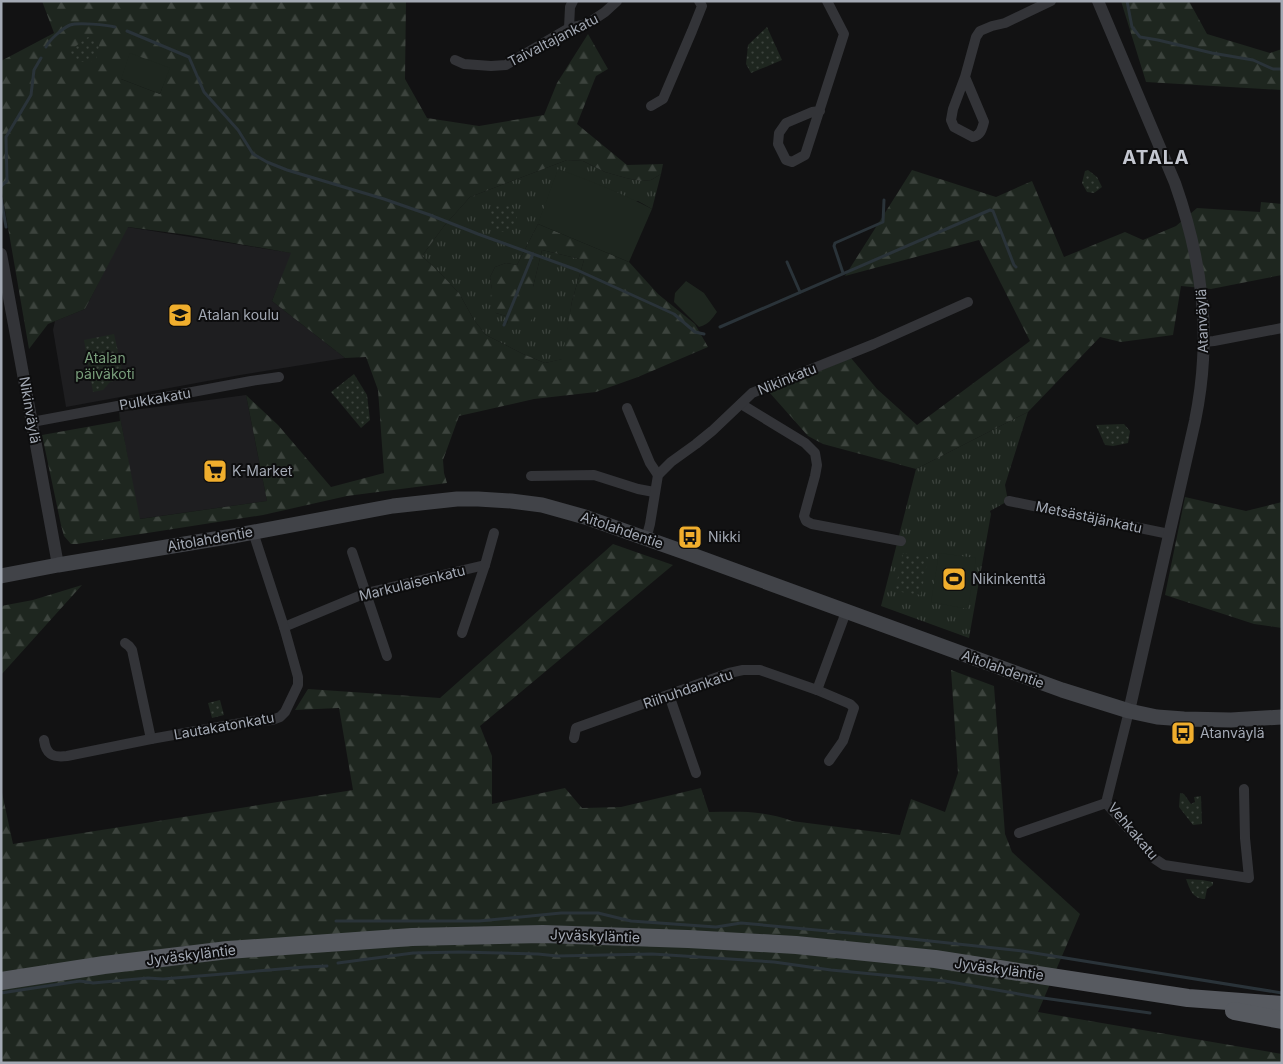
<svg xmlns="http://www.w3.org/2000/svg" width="1283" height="1064" viewBox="0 0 1283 1064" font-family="Inter,sans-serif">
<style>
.built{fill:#1e1e20}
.grass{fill:url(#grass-tufts)}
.forest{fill:url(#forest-firs);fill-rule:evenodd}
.park{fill:url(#park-dots)}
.pitch{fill:#1e261f}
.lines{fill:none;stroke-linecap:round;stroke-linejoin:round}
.stream{stroke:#2a3339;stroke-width:3}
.minor{stroke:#333438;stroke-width:10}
.tertiary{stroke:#333438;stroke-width:12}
.secondary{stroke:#414348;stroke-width:15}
.trunk{stroke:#575a60;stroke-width:18}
.labels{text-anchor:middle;stroke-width:4;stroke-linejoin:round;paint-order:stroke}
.street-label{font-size:14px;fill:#a3a9b4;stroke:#0d0d0e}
.poi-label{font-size:14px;fill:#a3a9b4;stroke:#0d0d0e;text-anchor:start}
.park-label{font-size:14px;fill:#7a9f7c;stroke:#0d0d0e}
.district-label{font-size:19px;font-weight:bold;letter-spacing:1px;fill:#c4c7d0;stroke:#0d0d0e}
</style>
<defs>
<pattern id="grass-tufts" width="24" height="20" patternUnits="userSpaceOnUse" patternTransform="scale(1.25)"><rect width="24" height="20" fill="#1e261f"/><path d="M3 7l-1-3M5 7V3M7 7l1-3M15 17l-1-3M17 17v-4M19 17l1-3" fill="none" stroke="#3c433d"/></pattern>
<pattern id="forest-firs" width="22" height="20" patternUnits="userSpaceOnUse" patternTransform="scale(1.25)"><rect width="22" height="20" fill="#1e261f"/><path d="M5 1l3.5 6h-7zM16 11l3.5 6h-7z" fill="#3c433d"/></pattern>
<pattern id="park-dots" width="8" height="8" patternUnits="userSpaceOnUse" patternTransform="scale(1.25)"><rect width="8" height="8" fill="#1e261f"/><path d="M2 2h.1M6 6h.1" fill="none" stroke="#3c433d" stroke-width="1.8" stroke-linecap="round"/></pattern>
</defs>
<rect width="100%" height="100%" fill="#121213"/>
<!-- built -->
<g class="built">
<path d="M127,227L292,253L272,301L345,358L240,375L66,407L53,330L55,321L85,309Z"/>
<path d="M246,395L267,501L139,519L119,412Z"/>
</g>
<!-- grass -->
<g class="grass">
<path d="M567,160L583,161L605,172L626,178L641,181L651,180L661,174L652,209L638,201L538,224L517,265L506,263L495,267L490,277L496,313L506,316L508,324L533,287L542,250L584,260L572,301L563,359L545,363L523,354L486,335L474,320L459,293L438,271L422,256L444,226L470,197Z"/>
<path d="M1028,412L1005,485L1008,501L990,511L991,514L969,638L881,606L916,469Z"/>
</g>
<!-- forest -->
<g class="forest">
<path d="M42,1H406L405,79L427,118L479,126L544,115L557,83L588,34L608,69L596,76L577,124L627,165L663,164L661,174L651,180L641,181L626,178L605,172L583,161L567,160L470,197L444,226L422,256L438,271L459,293L474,320L486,335L523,354L545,363L562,359L572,301L584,260L542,250L533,287L538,295C534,314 536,324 515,330L508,324L506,316L496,313L489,303L492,290L490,277L495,267L506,263L517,265L538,224L629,262L658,294L695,324L708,347L638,377L596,392L534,399L459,416L443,460L444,473L447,483L347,496L263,515L77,544H71L64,536L61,525L42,435L120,421L119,412L140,519L267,501L246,395L278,425L331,487L384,473L378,390L366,357L345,358L272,301L291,253L188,235L128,227L85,309L48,324L29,349L1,187V61L54,33ZM169,68L160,94L121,79Z"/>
<path d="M1121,1H1189L1207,34L1270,53L1282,49V90L1146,82Z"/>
<path d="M912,170L996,197L1032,181L1064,257L1125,232L1143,240L1176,226L1197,208L1260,212L1261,202L1282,204V275L1211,289L1181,286L1173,335L1121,342L1100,337L1028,412L916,469L823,444L808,436L769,392L851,358L877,389L917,425L1030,341L979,240L845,276Z"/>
<path d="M1185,497L1246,511L1282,502V628L1254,624L1165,595Z"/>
<path d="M613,544L673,565L480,726L492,756V804L565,788L582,808L621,807L701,788L709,812C739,812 763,810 792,821L900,835L911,799L945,812L958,773L951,670L994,686L1005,834L1012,852L1080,914L1038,1012L1282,1054V1063H1V788L13,844L353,790L339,708L295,710L308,689L440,698Z"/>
<path d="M82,585L1,675V606L33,600Z"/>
</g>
<!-- park -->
<g class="park">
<path d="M767,27L782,60L751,73L746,64L748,45Z"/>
<path d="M88,37L100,41L96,60L89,62H75L68,52Z"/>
<path d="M1088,170L1097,177L1102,187L1094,193L1087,192L1082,183L1085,171Z"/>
<circle cx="503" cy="218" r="14"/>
<path d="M114,334L124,378L110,382L103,390L93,392L84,340Z"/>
<path d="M354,374L367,395L370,420L361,428L331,392Z"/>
<path d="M1124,424L1130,431L1128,443L1113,446L1105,445L1096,425Z"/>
<path d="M903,553L928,557L921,595L895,591Z"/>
<path d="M220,700L224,715L212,718L208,703Z"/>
<path d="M1180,793L1184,794L1191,804L1195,802L1194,797L1201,796L1202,824L1193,825L1179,807Z"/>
<path d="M1186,879L1202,880L1213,882V885L1207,889L1205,899C1193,899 1190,890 1186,879Z"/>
</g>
<!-- pitch -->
<g class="pitch">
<path d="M130,53L170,68L160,94L121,79Z"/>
<path d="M558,169C590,181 622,193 652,209L629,262L538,224Z"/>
<path d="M686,281L704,293L717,312C712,319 708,325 699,327L674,302L675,293Z"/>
<path d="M939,553L976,558L968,609L931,602Z"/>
</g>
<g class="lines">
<!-- stream -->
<g class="stream">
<path d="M1127,1L1132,27L1140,37L1158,40L1212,53L1253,60L1273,69H1282"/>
<path d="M127,31L189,57L204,92L238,130L253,154L267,162L287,170L384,199L430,215L478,234L577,270L674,314L695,332L704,334"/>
<path d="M46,47C49,40 63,28 70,25C78,22 107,25 115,27"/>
<path d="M1,186L7,181L6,137L31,95L34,70L41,58"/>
<path d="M1,198L6,227"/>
<path d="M787,262L800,292"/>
<path d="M843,273L834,246L835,243L883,222L884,200"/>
<path d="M504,325L533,254"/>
<path d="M720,327L990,210L993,211L1014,265L1016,267"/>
<path d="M336,921H479L561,913H598L631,921L716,927L741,923L893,937L1022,951L1282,993"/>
<path d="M338,963L413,953L460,952L538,954L557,956L652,954L684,956L774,962L831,970L945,981L1036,997L1150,1013"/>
<path d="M1,993L80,981L93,983L148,978L163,979L305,967L327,966"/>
</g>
<!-- minor -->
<g class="minor">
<path d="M569,28L570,7L573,1"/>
<path d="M455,60L464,64L491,66L506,65L569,28L587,24L605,12L617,1"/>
<path d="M965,77L984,122C982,129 981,135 973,137L954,127L951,120L953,109L965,77L976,37L980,31L992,26L1005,23L1051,1"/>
<path d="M651,106L663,99L692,31L702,6L699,1"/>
<path d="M820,111L812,112L786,123L779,133L778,144L786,160L792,162L805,155L844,34L827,1"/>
<path d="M1204,342L1214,341L1282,328"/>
<path d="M741,404L805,443L815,453L817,465L815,476L804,516L806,521L812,524L901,541"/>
<path d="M627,408L650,463L658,475"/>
<path d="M32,422L251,381L279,377"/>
<path d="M531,476L594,475L638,489L654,492"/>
<path d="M1009,501L1169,534"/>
<path d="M646,539L650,524L658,475L671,462L696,444L712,431L752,393L874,344L968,302"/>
<path d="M352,552L387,656"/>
<path d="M284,627L366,593L485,565"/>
<path d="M462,633L485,565L494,533"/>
<path d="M125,643L129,646L132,650L151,739"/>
<path d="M817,690L850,704L854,708L843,741L829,761"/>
<path d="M669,695L696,773"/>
<path d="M1129,711L1106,803L1155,859L1164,865L1249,878L1245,838L1244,789"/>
<path d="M574,738L576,728L729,673L743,670H760L817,690L846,612"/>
<path d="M44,740C46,754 52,758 67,756L151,739L252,721L272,720L280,717L285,712L298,685V677L284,627L253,532"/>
<path d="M1019,833L1106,803"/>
</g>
<!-- tertiary -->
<g class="tertiary">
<path d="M1098,1L1175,183C1195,240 1207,300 1203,360C1202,381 1199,401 1195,421L1129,711"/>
<path d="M1,254L58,565"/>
</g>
<!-- secondary -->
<path class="secondary" d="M1,576L58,565L233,536L393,506L457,499H478L511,501L542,505L585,517L687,553L1062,690L1129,711L1157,717L1184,719L1231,720L1282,717"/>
<!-- trunk -->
<g class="trunk">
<path d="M1,981L104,965L228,950L412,937L543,934L688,939L796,945L935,959L1188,998L1282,1005"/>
<path d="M1234,1011L1282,1020"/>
</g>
</g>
<!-- icons -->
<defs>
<g id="school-square" transform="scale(1.25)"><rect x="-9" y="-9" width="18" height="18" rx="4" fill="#f0ae2d" stroke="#0d0d0e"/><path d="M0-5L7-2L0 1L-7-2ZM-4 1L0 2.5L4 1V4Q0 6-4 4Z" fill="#111"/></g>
<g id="supermarket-square" transform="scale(1.25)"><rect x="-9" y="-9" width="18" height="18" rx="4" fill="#f0ae2d" stroke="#0d0d0e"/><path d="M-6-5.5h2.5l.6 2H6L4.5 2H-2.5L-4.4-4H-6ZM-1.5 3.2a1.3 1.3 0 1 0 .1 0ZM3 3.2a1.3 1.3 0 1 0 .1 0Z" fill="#111"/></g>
<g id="bus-square" transform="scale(1.25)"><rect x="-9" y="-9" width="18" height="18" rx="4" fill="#f0ae2d" stroke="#0d0d0e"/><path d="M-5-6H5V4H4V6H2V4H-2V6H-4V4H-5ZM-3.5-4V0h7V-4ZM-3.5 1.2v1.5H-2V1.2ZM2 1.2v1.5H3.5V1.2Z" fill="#111"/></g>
<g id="stadium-square" transform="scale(1.25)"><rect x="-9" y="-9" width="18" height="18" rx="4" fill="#f0ae2d" stroke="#0d0d0e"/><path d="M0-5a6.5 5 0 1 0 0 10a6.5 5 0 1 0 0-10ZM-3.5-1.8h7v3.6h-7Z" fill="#111"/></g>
</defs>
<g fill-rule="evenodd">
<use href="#school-square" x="180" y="315"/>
<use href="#supermarket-square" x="215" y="471"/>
<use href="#bus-square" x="690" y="537"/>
<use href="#stadium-square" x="954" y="579"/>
<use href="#bus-square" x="1183" y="733"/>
</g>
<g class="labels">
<!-- street labels -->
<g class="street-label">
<text transform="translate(553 40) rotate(-27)" y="5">Taivaltajankatu</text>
<text transform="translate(1202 321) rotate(-92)" y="5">Atanväylä</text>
<text transform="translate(787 379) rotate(-22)" y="5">Nikinkatu</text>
<text transform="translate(155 399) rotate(-10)" y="5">Pulkkakatu</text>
<text transform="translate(30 410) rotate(80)" y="5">Nikinväylä</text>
<text transform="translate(1089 517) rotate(12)" y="5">Metsästäjänkatu</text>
<text transform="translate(622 530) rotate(19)" y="5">Aitolahdentie</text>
<text transform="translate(210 539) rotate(-10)" y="5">Aitolahdentie</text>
<text transform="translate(412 583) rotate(-14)" y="5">Markulaisenkatu</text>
<text transform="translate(1003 669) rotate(20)" y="5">Aitolahdentie</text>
<text transform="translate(688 689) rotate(-19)" y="5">Riihuhdankatu</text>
<text transform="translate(224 726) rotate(-10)" y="5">Lautakatonkatu</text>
<text transform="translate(1133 831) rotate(50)" y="5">Vehkakatu</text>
<text transform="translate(595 936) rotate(2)" y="5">Jyväskyläntie</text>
<text transform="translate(191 955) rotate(-7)" y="5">Jyväskyläntie</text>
<text transform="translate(999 969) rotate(8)" y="5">Jyväskyläntie</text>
</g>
<!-- poi labels -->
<g class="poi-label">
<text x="198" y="320">Atalan koulu</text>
<text x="232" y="476">K-Market</text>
<text x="708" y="542">Nikki</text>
<text x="972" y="584">Nikinkenttä</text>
<text x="1200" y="738">Atanväylä</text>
</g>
<!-- park labels -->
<g class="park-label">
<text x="105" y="363">Atalan<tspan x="105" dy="16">päiväkoti</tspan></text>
</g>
<!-- district labels -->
<g class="district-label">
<text x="1156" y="164">ATALA</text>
</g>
</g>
<!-- border -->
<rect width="1283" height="1064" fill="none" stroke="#a3a9b4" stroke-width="5"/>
</svg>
